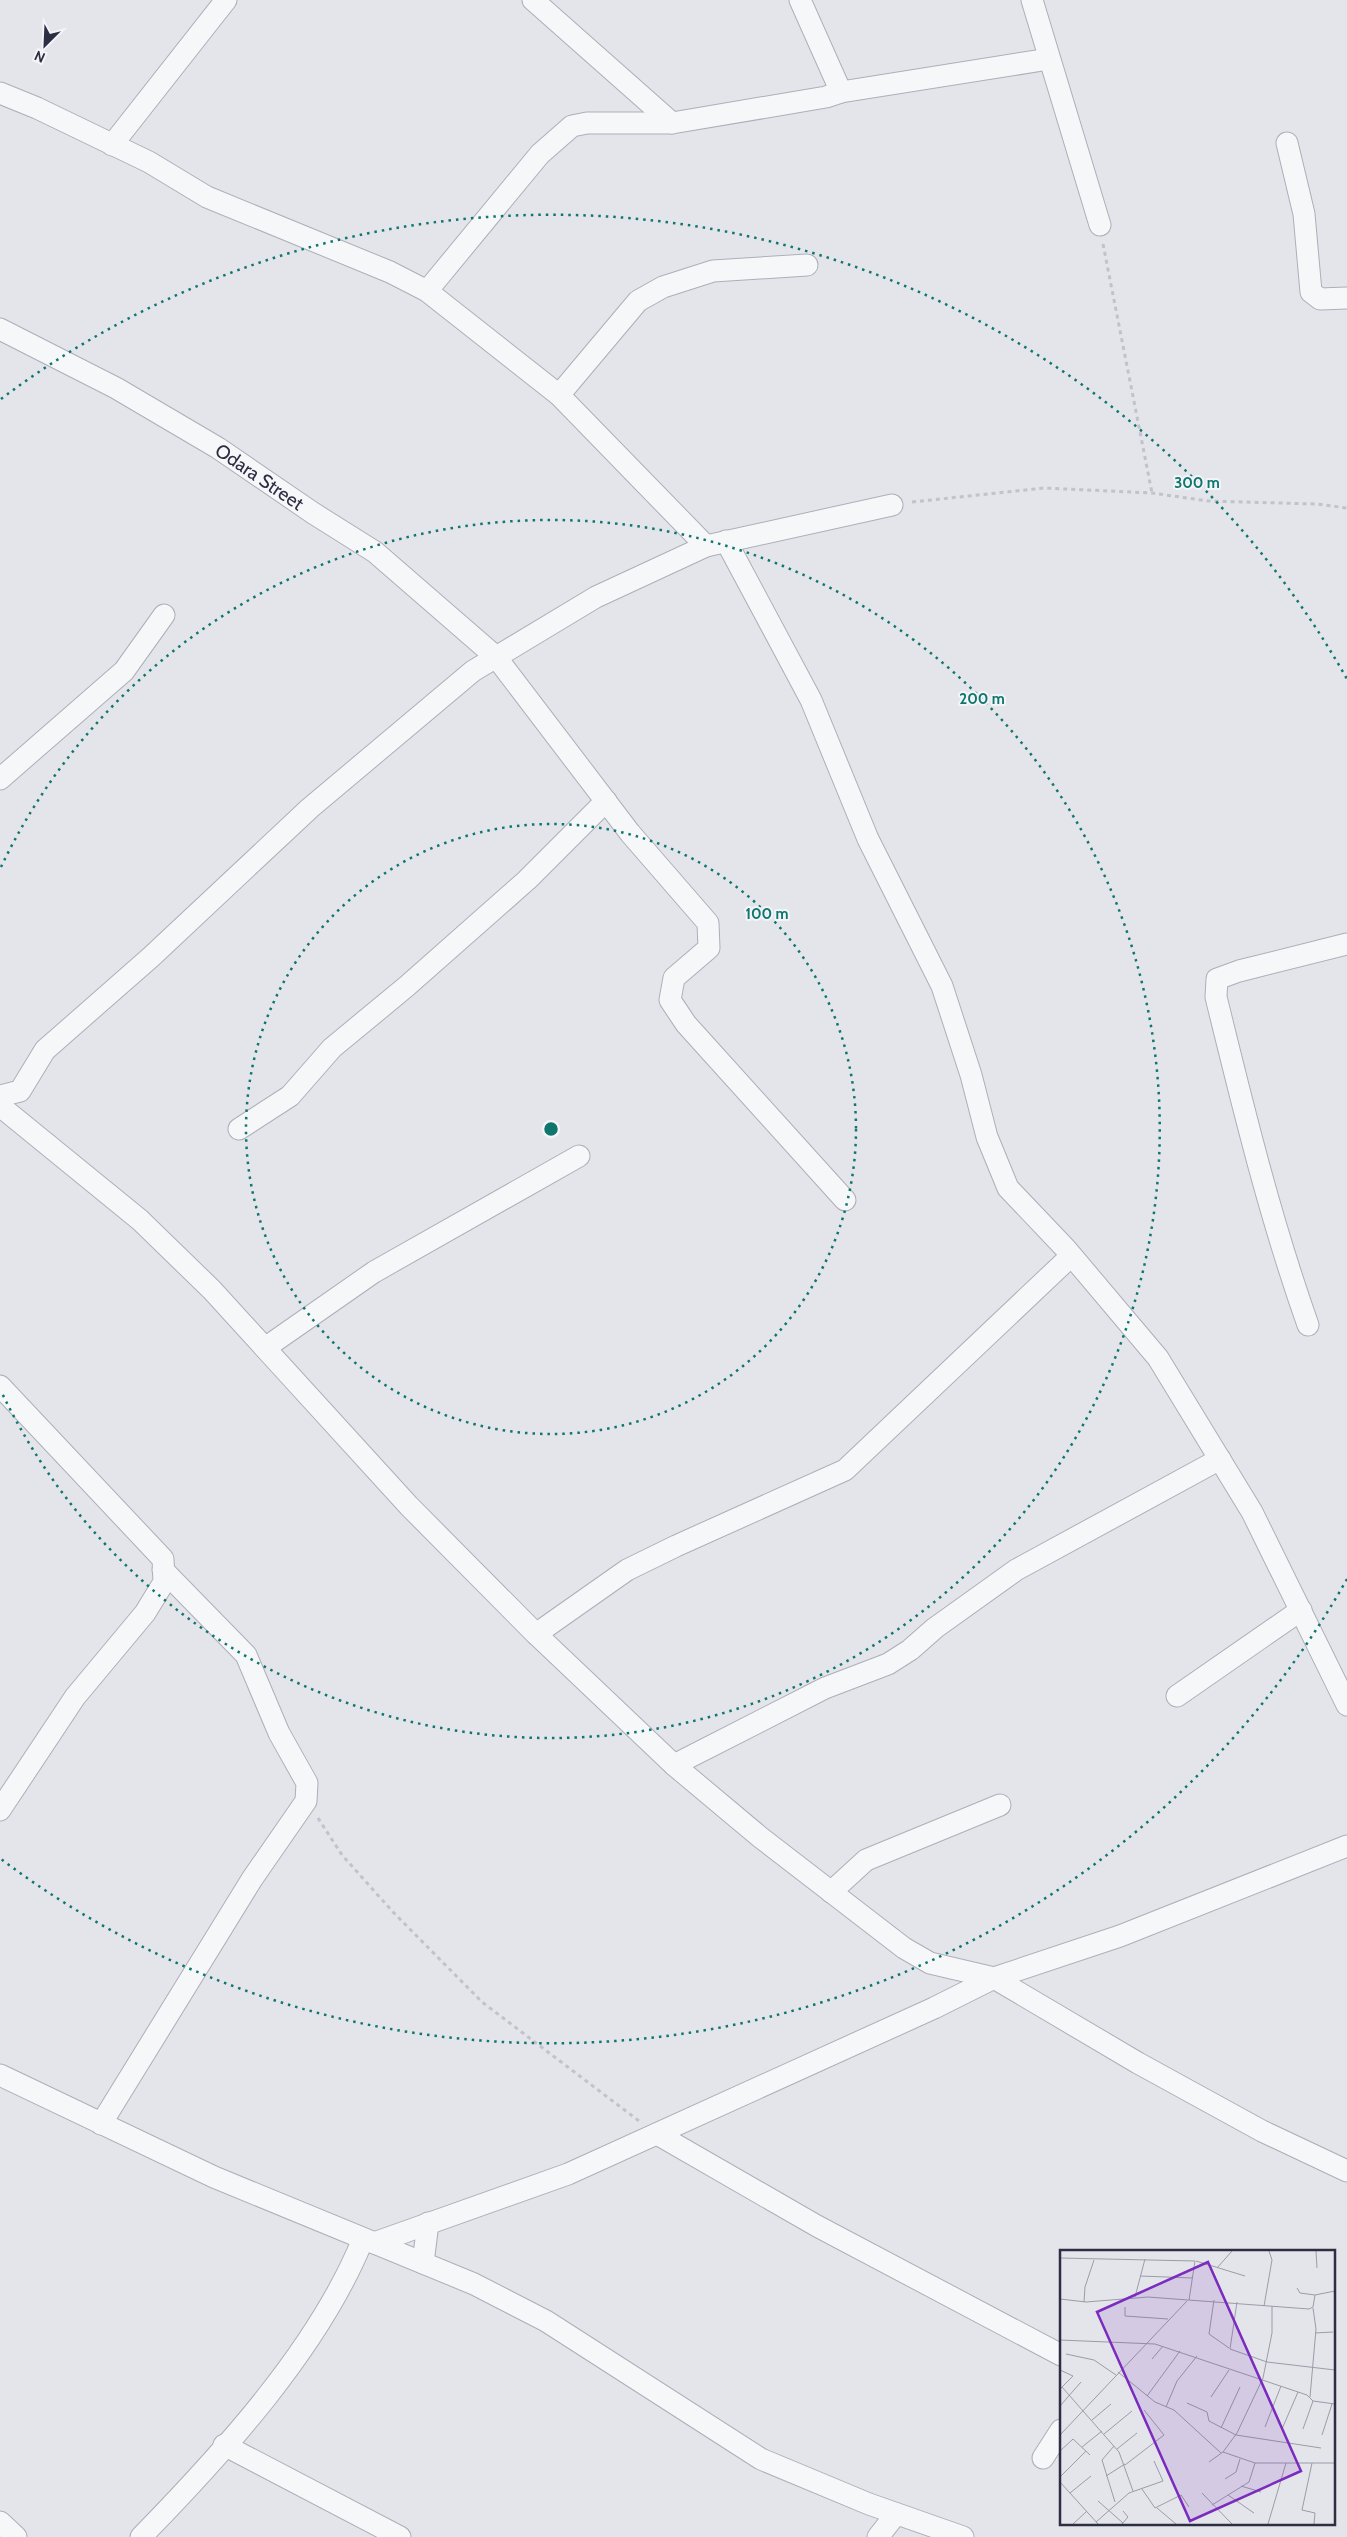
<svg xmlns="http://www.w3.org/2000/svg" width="1347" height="2537" viewBox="0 0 1347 2537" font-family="Cabin,sans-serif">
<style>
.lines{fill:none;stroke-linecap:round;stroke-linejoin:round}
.street-casing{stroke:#adaeb9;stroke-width:23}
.path{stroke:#c1c3ca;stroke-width:3;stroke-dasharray:4 4;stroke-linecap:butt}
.street{stroke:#f6f7f9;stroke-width:21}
.ring{fill:none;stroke:#0f766e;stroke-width:2.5;stroke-dasharray:2.5 5}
.labels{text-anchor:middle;stroke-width:4;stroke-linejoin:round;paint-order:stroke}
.street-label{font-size:19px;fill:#2c2e43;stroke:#f3f4f8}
.inset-road{fill:none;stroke:#9a9ca8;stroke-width:1}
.view{fill:#7b2cbf;fill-opacity:0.15;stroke:#7b2cbf;stroke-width:2.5}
.inset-edge{fill:none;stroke:#2c2e43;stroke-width:2.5}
.centre{fill:#0f766e;stroke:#f3f4f8;stroke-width:2.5}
.ring-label{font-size:15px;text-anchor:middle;font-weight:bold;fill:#0f766e;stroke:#f3f4f8;stroke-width:4;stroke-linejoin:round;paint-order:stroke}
</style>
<rect width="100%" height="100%" fill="#e4e5eb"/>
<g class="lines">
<!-- street casing -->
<g class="street-casing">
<g id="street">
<path d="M533,0L672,123"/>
<path d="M1032,0L1100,225"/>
<path d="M841,92L1049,59"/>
<path d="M0,93L37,108L149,162L207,197L390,272L427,291L559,395L706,546"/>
<path d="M1287,143L1304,214L1311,292L1320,299L1347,298"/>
<path d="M112,145L226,0"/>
<path d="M427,291L540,154L572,126L587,123H672L826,97L841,92L800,0"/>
<path id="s1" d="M0,329L116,388L218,448L313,513L375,552L496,657L630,833L708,923L709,948L674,978L670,1000L686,1024L845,1200"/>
<path d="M559,395L638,301L663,287L713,271L807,265"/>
<path d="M726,541L811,700L868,839L942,986L971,1075L987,1137L1008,1188L1066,1249L1158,1358L1252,1512L1347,1705"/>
<path d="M0,779L124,671L164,615"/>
<path d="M0,1096L20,1091L45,1050L151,957L310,808L473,671L596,597L706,546L892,505"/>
<path d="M0,1106L140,1220L212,1290L409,1506L536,1634L674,1765L760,1837L904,1948L930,1963L994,1978L1138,2063L1262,2131L1347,2171"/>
<path d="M239,1129L290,1096L332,1048L407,986L527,880L606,801"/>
<path d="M1308,1325C1270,1218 1243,1107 1216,997L1217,979L1239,971L1347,944"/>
<path d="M265,1348L374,1272L579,1156"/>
<path d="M0,1386L163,1559L164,1582L145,1613L75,1697L0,1810"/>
<path d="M536,1634L627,1570L676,1546L845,1470L1071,1256"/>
<path d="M1177,1696L1301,1610"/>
<path d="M674,1765L825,1688L888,1664L910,1650L935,1628L1016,1570L1220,1459"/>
<path d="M831,1892L866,1860L1000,1805"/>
<path d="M0,2075L214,2177L474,2284L546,2321L761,2459L869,2504L963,2537"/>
<path d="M101,2124L252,1879L306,1801L307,1783L279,1733L246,1655L163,1570"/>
<path d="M657,2134L817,2226L1061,2355"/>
<path d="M374,2243L568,2174L934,2008L994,1978L1120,1936L1347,1846"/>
<path d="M423,2263L428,2223"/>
<path d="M224,2445L400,2537"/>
<path d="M1043,2458L1061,2430"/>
<path d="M0,2522L16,2537"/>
<path d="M141,2537C223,2453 319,2348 363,2239"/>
<path d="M878,2537L896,2514"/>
</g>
</g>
<!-- path -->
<g class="path">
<path d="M1103,244L1152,493"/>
<path d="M912,502L1044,488L1152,493L1208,501L1316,504L1347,508"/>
<path d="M318,1818L342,1855L393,1912L482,2002L639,2121"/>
</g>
<!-- street -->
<use href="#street" class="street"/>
</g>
<!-- distance rings -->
<g class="ring">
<circle cx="551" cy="1129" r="305"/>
<path d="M1 867A609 609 0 1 1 1 1391"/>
<path d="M1347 1579A914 914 0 0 1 1 1859M1 399A914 914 0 0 1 1347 679"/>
</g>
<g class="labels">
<!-- street labels -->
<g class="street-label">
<text dy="7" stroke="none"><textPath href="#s1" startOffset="299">Odara Street</textPath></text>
</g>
</g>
<!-- overview -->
<g transform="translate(1060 2250)">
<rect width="275" height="275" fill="#e4e5eb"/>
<path class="inset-road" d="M256,1L257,18M0,8L135,11L129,50M136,11L185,26M157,18L172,1M80,26L133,28M237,38L240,43L255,45M75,47L85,9M0,49L26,52L88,47L249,59L253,57L255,45L275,41M154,50L149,84L169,98M24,52L25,37L34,10M177,52L170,99L207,112L275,120M204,56L212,10L209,1M65,57V66L108,69M255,83L273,82M0,90L95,94L247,145L253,151L275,154M6,104L34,110L56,125M92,109L103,96M0,120L13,126L0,139M58,122L95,152L114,160L161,203M2,137L59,202L73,241M87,146L120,101M151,147L169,120M250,147L256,79L253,58M127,153L147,162L149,171L176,185L261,198M0,156L21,132M106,157L117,131L137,106M32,170L51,154M205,177L221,136M161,178L180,137M222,179L238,142M243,179L253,151M44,184L72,161M0,185L127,51M262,185L272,154M54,196L42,210L55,252M22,197L42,181M57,199L77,183M0,201L13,189L30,205M163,202L195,213H275M149,212L163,202L177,183L203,128L212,83V56M252,213L242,260L255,263L254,274M65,215L104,185L84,160M46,226L65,214M0,227L26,201M165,229L176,222L180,209M0,232L38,274M181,236L201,242M82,239L95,258L121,245L129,257M10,243L31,226M142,243L172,274M38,251L63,273M152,255L168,245M97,258L116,274M194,263L168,245L189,232L195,213M36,272L69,243L103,231L94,211M13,274L27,261M62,274L68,267L63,261M208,274L226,213"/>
<path class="view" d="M148,12L241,221L130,271L37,62Z"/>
<rect width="275" height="275" class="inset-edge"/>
</g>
<circle cx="551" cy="1129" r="8" class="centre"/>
<g class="ring-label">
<text x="1197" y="488">300 m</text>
<text x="982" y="704">200 m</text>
<text x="767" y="919">100 m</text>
</g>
<!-- north arrow -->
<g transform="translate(45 45) rotate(204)" stroke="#f3f4f8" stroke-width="4" paint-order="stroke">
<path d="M0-4L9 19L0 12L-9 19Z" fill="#2c2e43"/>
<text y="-8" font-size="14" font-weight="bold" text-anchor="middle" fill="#2c2e43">N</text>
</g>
</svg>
